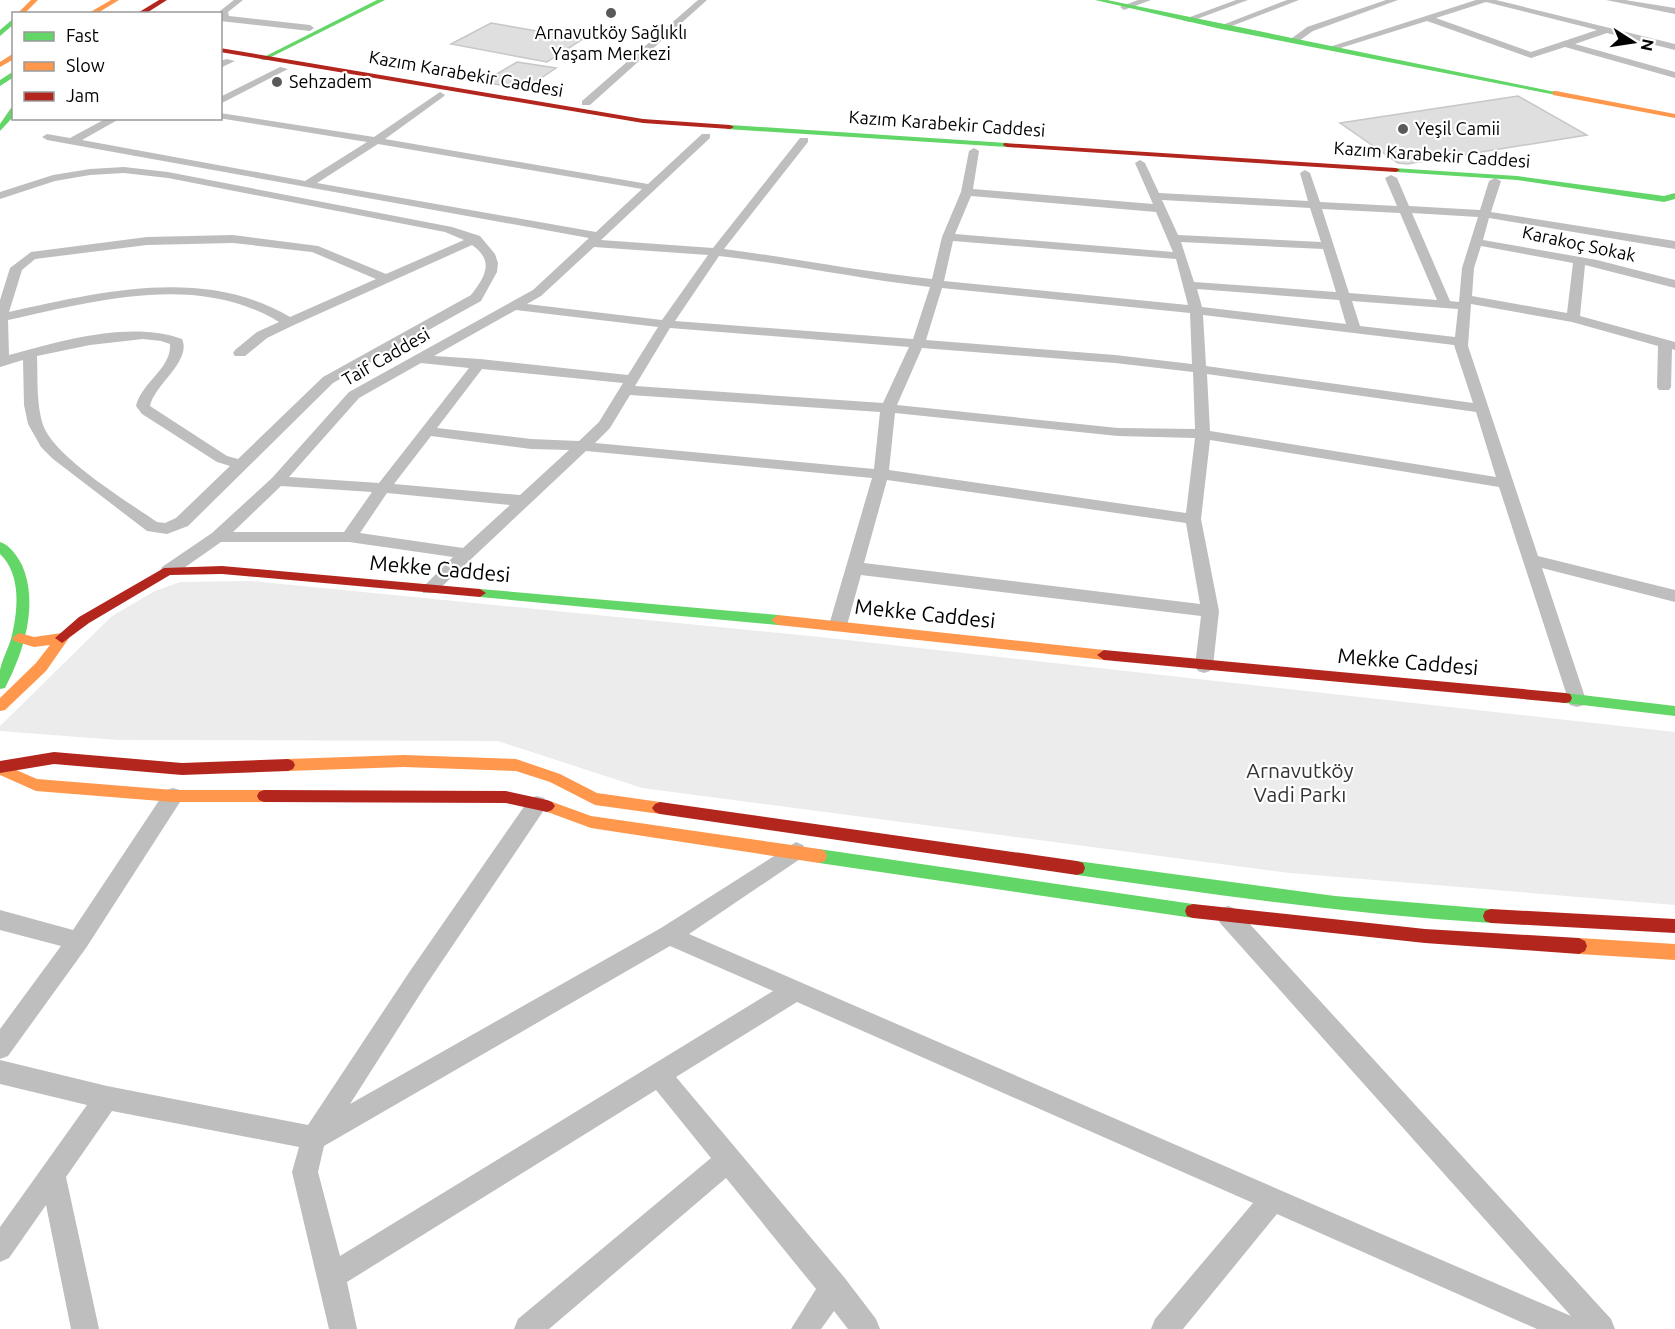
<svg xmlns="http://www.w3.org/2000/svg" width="1675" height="1329" viewBox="0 0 1675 1329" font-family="Ubuntu,sans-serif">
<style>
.green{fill:#ececec}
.building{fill:#dfdfdf;stroke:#c7c7c7;stroke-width:1.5}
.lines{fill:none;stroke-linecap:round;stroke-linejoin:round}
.street{fill:#bebebe;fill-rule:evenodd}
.fast{fill:#63d668;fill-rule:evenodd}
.slow{fill:#ff974d;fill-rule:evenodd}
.jam{fill:#b3261e;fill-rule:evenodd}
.poi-dot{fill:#595959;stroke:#fff;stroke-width:2}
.labels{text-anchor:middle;stroke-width:4.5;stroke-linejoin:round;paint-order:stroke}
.far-poi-label{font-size:18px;fill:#000;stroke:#fff;text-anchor:start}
.far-street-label{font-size:18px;fill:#000;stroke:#fff}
.street-label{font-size:21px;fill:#000;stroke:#fff}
.park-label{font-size:21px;fill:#333;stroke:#fff}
</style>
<rect width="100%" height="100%" fill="#fff"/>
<!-- green -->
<path class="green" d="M252,581L820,637L1675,732V905L1290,873L642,788L498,741L118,740L0,731V726L112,616L155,591L180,582Z"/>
<!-- building -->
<g class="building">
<path d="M491,23L583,39L547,62L451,44Z"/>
<path d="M517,62L556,68L525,89L483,82Z"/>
<path d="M1518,96L1587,135L1407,164L1398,163L1340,123Z"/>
</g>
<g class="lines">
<!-- street -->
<g class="street">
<path d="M234,0H243L228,12L229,16L310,25L314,28L310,31L220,21V11Z"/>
<path d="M698,0H707L590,105H582V101Z"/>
<path d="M1138,0H1151L1124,10L1120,7Z"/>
<path d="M1236,0H1248L1189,22L1182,20Z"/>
<path d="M1287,0H1299L1224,29L1217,27Z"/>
<path d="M1386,0H1398L1313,31L1296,43L1288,41L1307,27Z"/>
<path d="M1476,0H1496L1675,44V50L1607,33L1575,44L1675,72V78L1565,47L1531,58L1427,21L1334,50L1326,48ZM1486,2L1597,30L1531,52L1436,18Z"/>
<path d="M1606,0H1625L1675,8V14Z"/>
<path d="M227,59L235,61L220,68V61Z"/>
<path d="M280,67L288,69L220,104V97Z"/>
<path d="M440,92L445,95L443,97L385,139L648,184L702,134H710V138L601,240L713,248L800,138H808V142L724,249C794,258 862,272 932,279L942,237L961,192L969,151L974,148L979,151L973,189L1153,204L1135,163L1140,160L1145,163L1159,193L1308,201L1300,173L1305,170L1310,173L1320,202L1397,206L1385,178L1391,175L1397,178L1409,206L1480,210L1489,181L1495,178L1501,181L1491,212L1675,241V249L1489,218L1483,240L1597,260L1675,280V288L1585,265L1580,316L1675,342V350L1672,349L1671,387L1669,390H1659L1657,387L1658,346L1572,322L1471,304L1468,346L1538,556L1675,590V602L1542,568L1586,700L1584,705L1577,707L1570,705L1499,487L1210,440L1201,519L1219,611L1213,666L1210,671L1204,673L1198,671L1195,666L1201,616L861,575L847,625L844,629L838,631L832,629L829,625L872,478L586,451L435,593H423L421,589L453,557L349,542H221L174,575H162L160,571L162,567L212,533L272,478L349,392L533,290L589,238L47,140L42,137L47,134L70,138L107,118H121L82,140L305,181L367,142L218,118H220V113L374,137ZM378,144L642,189L596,232L317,183ZM971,196L1156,212L1173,252L955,234ZM1162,200L1310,208L1321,242L1178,235ZM1322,209L1400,213L1437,300L1349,293ZM1412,213L1478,217L1462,268L1459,302L1450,301ZM953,241L1176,259L1188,305L944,281ZM1181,242L1323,249L1336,292L1194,282ZM1481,246L1573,263L1567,313L1472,296L1474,268ZM594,247L708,255L662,320L527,304L541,296ZM719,256C790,264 859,279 930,287L913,339L675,321ZM942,288L1190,313L1192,364L1115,355L926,340ZM1197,289L1339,300L1346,324L1202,307ZM1352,301L1458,309L1455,337L1360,326ZM516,310L658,327L628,375L480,359L434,356ZM1203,315L1454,345L1473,403L1206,366ZM670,328L909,347L883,403L635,386ZM922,348L1115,363L1193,372L1195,429L1118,428L897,405ZM421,363L469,368L379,483L289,477L359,398ZM482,369L623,383L599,422L579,441L531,439L437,428ZM1207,374L1476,412L1496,477L1210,431ZM630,395L880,412L874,469L595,443L610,428ZM895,413L1118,436L1195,438L1186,513L889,470ZM431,436L531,449L569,450L520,495L394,484ZM887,480L1186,523L1200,604L864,563ZM281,486L372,492L344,532H233ZM387,493L510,505L463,548L360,533Z"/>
<path d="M124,167L168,172L452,227L480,236L495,254L498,263L497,272L481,301L333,383L188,526L167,534L147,531L53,459L41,447L28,424L24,405L23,360L0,367V300L10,268L31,252L147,237L233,235L318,246L386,274L464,240L445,232L168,178L124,173L90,175L55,181L0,199V192L53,175L90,169ZM233,243L312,252L376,279L290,317C204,266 100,292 9,312L22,270L35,259L147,245ZM472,245C495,261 485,277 471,295L323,377L238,459L227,456L150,406C155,384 192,361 182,339C131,320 60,341 9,355L8,320C95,301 197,272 279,322L257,332L235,350L233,353L235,356H245L267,338L294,325ZM143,339L161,341L170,344C172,368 141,383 136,406L142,414L217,462L230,466L176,518L165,523L157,522C128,502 54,457 43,425C36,403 38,379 37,356L90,345Z"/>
<path d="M173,788L180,790L183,796L180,802L86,948L8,1056L0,1059V1029L61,946L0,930V910L73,930L166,790Z"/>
<path d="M537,796L544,798L547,804L544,810L426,985L350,1104L661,928L796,842L803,845L806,851L803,857L689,934L1571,1316L1220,923L1217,916L1220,909L1228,906L1236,909L1611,1319L1615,1329H1537L1277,1214L1183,1329H1151L1155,1319L1253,1203L797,1002L676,1077L844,1277L876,1319L880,1329H848L834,1311L821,1329H791L816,1289L726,1178L549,1329H514L518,1319L711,1158L656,1090L347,1282L357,1329H329L292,1172L299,1147L112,1111L66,1177L99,1329H71L46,1205L9,1258L0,1262V1227L87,1105L0,1084V1060L107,1086L308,1125L410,971L530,798ZM670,946L773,991L340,1256L318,1172L324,1146Z"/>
</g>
<!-- fast -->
<g class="fast">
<path d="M377,0H385L265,60L260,59Z"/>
<path d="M1095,0H1107L1560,93L1556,95L1221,29Z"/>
<path d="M14,18V24L0,36V30Z"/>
<path d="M14,71V77L0,86V80Z"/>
<path d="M11,108H14V116L0,131V124Z"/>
<path d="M730,125L1007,143L1011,145L1007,147L727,129L726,127Z"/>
<path d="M1393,168L1517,176L1664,196L1675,193V199L1664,202L1517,180L1396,172L1392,170Z"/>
<path d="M0,542C10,545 17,556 22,565C39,604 24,652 5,688L0,689C0,683 0,676 0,670C2,660 8,649 11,639C18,612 22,575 0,554Z"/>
<path d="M480,589L778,615L785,620L778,625L480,597L474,593Z"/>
<path d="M1565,693L1675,706V716L1565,703L1560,702L1558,698L1560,694Z"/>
<path d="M819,849L1193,904L1199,906L1201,911L1199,916L1193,918L819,863L813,861L811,856L813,851Z"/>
<path d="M1077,861L1335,896L1491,909L1497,911L1499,916L1497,921L1491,923C1352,914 1215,895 1077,875L1071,873L1069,868L1071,863Z"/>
</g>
<!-- slow -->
<g class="slow">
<path d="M31,0H38L24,14H17Z"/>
<path d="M111,0H119L96,14H87Z"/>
<path d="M14,53V59L0,67V62Z"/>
<path d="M1556,91L1675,114V118L1553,95V91Z"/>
<path d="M778,615L1104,650L1111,655L1104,660L778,625L771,620Z"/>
<path d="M19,633L34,637L62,633L69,638L46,671L5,710L0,711V698L36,663L50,645L34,647L14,641L12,638Z"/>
<path d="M404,755L516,759L560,774L597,793L660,802L665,804L668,808L665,812L660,814L595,805L550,782L516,771L404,767L288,771L283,769L281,765L283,761L288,759Z"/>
<path d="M0,763L37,779L173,790H264L269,792L271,796L269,800L264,802H173L36,791L0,775Z"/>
<path d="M547,800L591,816L819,849L825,851L827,856L825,861L819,863L591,828L542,810L539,806L542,802Z"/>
<path d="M1579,938L1675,944V960L1579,954L1573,951L1571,946L1573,941Z"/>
</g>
<!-- jam -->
<g class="jam">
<path d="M159,0H167L145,14H136Z"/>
<path d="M220,48L643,119L730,125L734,127L730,129L643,123L220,52Z"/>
<path d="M1004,143L1396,168L1400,170L1396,172L1007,147L1003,145Z"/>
<path d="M222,566L480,589L486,593L480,597L222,574L170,575L89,623L62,643L55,638L79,617L164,568Z"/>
<path d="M1104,650L1565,693L1570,694L1572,698L1570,702L1565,703L1104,660L1097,655Z"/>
<path d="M54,752L182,763L288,759L293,761L295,765L293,769L288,771L182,775L54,764L0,773V761Z"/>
<path d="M264,790L506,791L547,800L552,802L555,806L552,810L547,812L506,803L264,802L259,800L257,796L259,792Z"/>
<path d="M660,802L1077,861L1083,863L1085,868L1083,873L1077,875L660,814L655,812L652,808L655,804Z"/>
<path d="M1193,904L1425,929L1579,938L1585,941L1587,946L1585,951L1579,954L1425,943L1193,918L1187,916L1185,911L1187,906Z"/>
<path d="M1491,909L1675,919V933L1491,923L1485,921L1483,916L1485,911Z"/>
</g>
</g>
<!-- markers -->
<g class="poi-dot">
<circle cx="611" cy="13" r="6"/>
<circle cx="277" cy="82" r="6"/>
<circle cx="1403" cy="129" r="6"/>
</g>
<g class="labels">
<!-- far-poi labels -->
<g class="far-poi-label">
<text x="611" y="39" text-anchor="middle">Arnavutköy Sağlıklı<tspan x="611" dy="21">Yaşam Merkezi</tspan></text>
<text x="289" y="88">Sehzadem</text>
<text x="1415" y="135">Yeşil Camii</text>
</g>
<!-- far-street labels -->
<g class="far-street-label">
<text transform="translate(466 74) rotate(10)" y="6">Kazım Karabekir Caddesi</text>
<text transform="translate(947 124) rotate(4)" y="6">Kazım Karabekir Caddesi</text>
<text transform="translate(1432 155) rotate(4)" y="6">Kazım Karabekir Caddesi</text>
<text transform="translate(1579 244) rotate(12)" y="6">Karakoç Sokak</text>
<text transform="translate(386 357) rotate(-30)" y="6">Taif Caddesi</text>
</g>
<!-- street labels -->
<g class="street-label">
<text transform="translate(440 569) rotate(5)" y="7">Mekke Caddesi</text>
<text transform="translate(925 614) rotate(6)" y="7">Mekke Caddesi</text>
<text transform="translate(1408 662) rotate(5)" y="7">Mekke Caddesi</text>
</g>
<!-- park labels -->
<g class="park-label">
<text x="1300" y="778">Arnavutköy<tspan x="1300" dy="24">Vadi Parkı</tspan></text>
</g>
</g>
<!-- legend -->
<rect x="12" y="12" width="210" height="108" fill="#ffffff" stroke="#999999" stroke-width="1.5"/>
<rect x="24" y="32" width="30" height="9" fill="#63d668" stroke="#999999" stroke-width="1.5"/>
<text x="66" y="42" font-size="18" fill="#000000">Fast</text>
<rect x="24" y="62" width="30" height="9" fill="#ff974d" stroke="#999999" stroke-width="1.5"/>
<text x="66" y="72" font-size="18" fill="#000000">Slow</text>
<rect x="24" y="92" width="30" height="9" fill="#b3261e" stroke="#999999" stroke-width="1.5"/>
<text x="66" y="102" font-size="18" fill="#000000">Jam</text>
<!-- north arrow -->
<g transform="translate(1633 42) rotate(102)" stroke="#ffffff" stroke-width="4.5" paint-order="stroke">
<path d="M0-4.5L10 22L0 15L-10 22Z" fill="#000000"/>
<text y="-9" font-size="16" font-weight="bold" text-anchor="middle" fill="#000000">N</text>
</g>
</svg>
